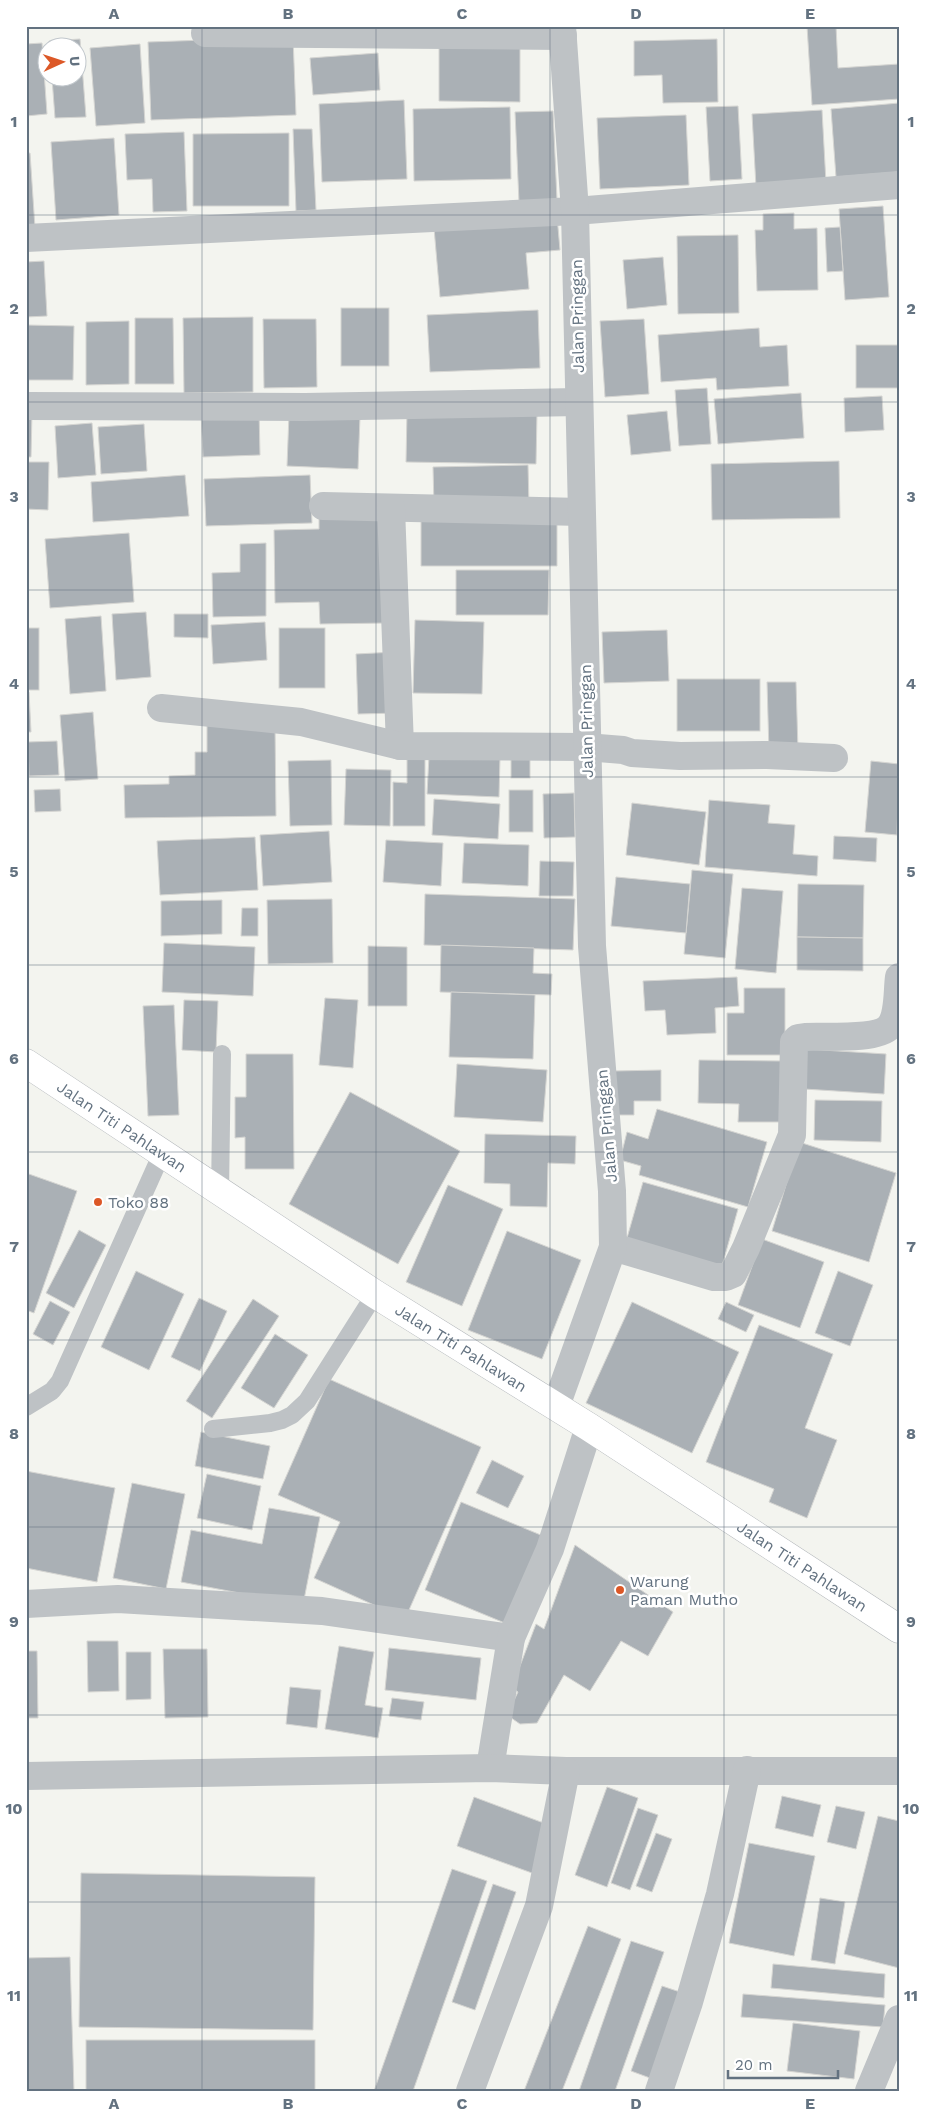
<svg xmlns="http://www.w3.org/2000/svg" width="925" height="2117" viewBox="0 0 925 2117" font-family="'Work Sans',sans-serif">
<style>
.building{fill:#aab0b5;stroke:#d5d5d2}
.lines{fill:none;stroke-linecap:round;stroke-linejoin:round}
.primary-casing{stroke:#b1b5b9;stroke-width:29}
.lane{stroke:#bec2c5;stroke-width:18}
.street{stroke:#bec2c5;stroke-width:28}
.primary{stroke:#fff;stroke-width:28}
.grid{fill:none;stroke:#637280;stroke-width:1;stroke-opacity:0.55}
.poi-dot{fill:#dc5827;stroke:#fff;stroke-width:2}
.labels{text-anchor:middle;stroke-width:5;stroke-linejoin:round;paint-order:stroke}
.street-label{font-size:16px;fill:#637280;stroke:#fff}
.poi-label{font-size:16px;fill:#637280;stroke:#fff;text-anchor:start}
.neatline{fill:none;stroke:#637280;stroke-width:2}
.grid-label{font-size:16px;text-anchor:middle;font-weight:bold;fill:#637280}
</style>
<rect width="100%" height="100%" fill="#f3f4ef"/>
<!-- building -->
<g class="building">
<path d="M807,26H836L838,68L899,64V99L812,105Z"/>
<path d="M293,37L296,115L151,120L148,42Z"/>
<path d="M80,39L86,117L55,118L52,78H78V48H50L49,41Z"/>
<path d="M717,39L718,102L663,103L662,75L634,76V41Z"/>
<path d="M42,43L47,114L26,116V44Z"/>
<path d="M140,44L145,123L96,126L90,48Z"/>
<path d="M439,44H520V102L439,101Z"/>
<path d="M378,53L380,90L313,95L310,58Z"/>
<path d="M404,100L407,179L322,182L319,104Z"/>
<path d="M899,103V172L836,177L831,109Z"/>
<path d="M738,106L742,179L710,181L706,107Z"/>
<path d="M510,107L511,179L414,181L413,109Z"/>
<path d="M822,110L826,183L756,187L752,114Z"/>
<path d="M553,111L557,200L519,202L515,112Z"/>
<path d="M686,115L689,185L600,189L597,118Z"/>
<path d="M293,129H312L316,210L296,211Z"/>
<path d="M184,132L187,211L153,212L152,179L127,180L125,134Z"/>
<path d="M289,133V206H193V134Z"/>
<path d="M114,138L119,215L56,220L51,142Z"/>
<path d="M26,153H30L35,228H26Z"/>
<path d="M883,206L889,297L845,300L839,209Z"/>
<path d="M794,213V229L817,228L818,290L757,291L755,230H763V214Z"/>
<path d="M557,216L560,250L526,253L529,289L440,297L434,228Z"/>
<path d="M840,227L843,271L827,272L825,228Z"/>
<path d="M738,235L739,313L678,314L677,236Z"/>
<path d="M663,257L667,305L627,309L623,260Z"/>
<path d="M44,261L47,316L26,317V262Z"/>
<rect x="341" y="308" width="48" height="58"/>
<path d="M538,310L540,368L430,372L427,315Z"/>
<path d="M253,317V392L184,393L183,318Z"/>
<path d="M135,318H173L174,384H135Z"/>
<path d="M263,319H316L317,387L264,388Z"/>
<path d="M644,319L649,394L605,397L600,321Z"/>
<path d="M129,321V384L86,385V322Z"/>
<path d="M26,325L74,326L73,380H26Z"/>
<path d="M759,328L760,347L787,345L789,386L717,390L716,378L661,382L658,335Z"/>
<rect x="856" y="345" width="43" height="43"/>
<path d="M707,388L711,444L679,446L675,390Z"/>
<path d="M801,393L804,438L718,444L714,399Z"/>
<path d="M882,396L884,430L845,432L844,398Z"/>
<path d="M259,410L260,455L203,457L201,412Z"/>
<path d="M407,411L537,413L536,464L406,462Z"/>
<path d="M667,411L671,451L631,455L627,415Z"/>
<path d="M26,412H32L31,457H26Z"/>
<path d="M289,414L360,417L358,469L287,466Z"/>
<path d="M92,423L96,475L58,478L55,426Z"/>
<path d="M144,424L147,471L101,474L98,427Z"/>
<path d="M839,461L840,518L712,520L711,464Z"/>
<path d="M26,462H49L48,510L26,509Z"/>
<path d="M528,465L529,505L434,506L433,467Z"/>
<path d="M185,475L189,516L93,522L91,482Z"/>
<path d="M310,475L312,523L206,526L204,479Z"/>
<path d="M319,513H385L386,623L320,624L319,602L275,603L274,530L319,529Z"/>
<path d="M557,517V566H421V518Z"/>
<path d="M129,533L134,602L50,608L45,539Z"/>
<path d="M266,543V616L213,617L212,573L240,572V544Z"/>
<path d="M456,570H549L548,615H456Z"/>
<path d="M146,612L151,677L116,680L112,614Z"/>
<path d="M174,614H208V638L174,637Z"/>
<path d="M101,616L106,691L70,694L65,619Z"/>
<path d="M415,620L484,622L482,694L413,693Z"/>
<path d="M265,622L267,660L213,664L211,625Z"/>
<rect x="26" y="628" width="13" height="62"/>
<rect x="279" y="628" width="46" height="60"/>
<path d="M667,630L669,681L604,683L602,632Z"/>
<path d="M395,652L398,713L358,714L356,654Z"/>
<rect x="677" y="679" width="83" height="52"/>
<path d="M767,682H796L798,751L769,752Z"/>
<path d="M26,692H29L31,732H26Z"/>
<path d="M93,712L98,779L65,781L60,715Z"/>
<path d="M275,724L276,816L125,818L124,785L169,784V776L195,775V752H207V725Z"/>
<path d="M57,741L59,775L29,776L28,742Z"/>
<path d="M407,754H425V826H393V782L407,783Z"/>
<rect x="511" y="755" width="19" height="23"/>
<path d="M429,756L500,758L499,797L427,794Z"/>
<path d="M331,760L332,825L290,826L288,761Z"/>
<path d="M871,761L899,764L897,835L865,832Z"/>
<path d="M346,769L391,770L390,826L344,825Z"/>
<path d="M60,789L61,811L35,812L34,790Z"/>
<rect x="509" y="790" width="24" height="42"/>
<path d="M574,793L575,837L544,838L543,794Z"/>
<path d="M434,799L500,804L498,839L432,835Z"/>
<path d="M709,800L770,805L768,823L795,825L793,854L818,856L817,876L705,867Z"/>
<path d="M632,803L706,812L699,865L626,855Z"/>
<path d="M329,831L332,882L263,886L260,835Z"/>
<path d="M834,836L877,838L876,862L833,859Z"/>
<path d="M255,837L258,890L160,895L157,841Z"/>
<path d="M386,840L443,843L441,886L383,882Z"/>
<path d="M464,843L529,845L528,886L462,883Z"/>
<path d="M540,861L574,862L573,896H539Z"/>
<path d="M692,870L733,874L725,958L684,954Z"/>
<path d="M616,877L690,884L686,933L611,926Z"/>
<path d="M798,884L864,885L863,938L797,937Z"/>
<path d="M742,888L783,891L776,973L735,969Z"/>
<path d="M425,894L575,899L573,950L424,945Z"/>
<path d="M332,899L333,963L268,964L267,900Z"/>
<path d="M222,900V934L161,936V901Z"/>
<path d="M242,908H258V936H241Z"/>
<path d="M797,937L863,938V971L797,970Z"/>
<path d="M164,943L255,947L253,996L162,992Z"/>
<path d="M441,945L534,948L533,973L552,974L551,995L440,992Z"/>
<path d="M368,946L407,947V1006H368Z"/>
<path d="M737,977L739,1006L715,1008L716,1033L667,1035L665,1010L645,1011L643,981Z"/>
<path d="M744,988H785V1055H727V1013H744Z"/>
<path d="M451,992L535,995L533,1059L449,1057Z"/>
<path d="M325,998L358,1000L353,1068L319,1065Z"/>
<path d="M184,1000L218,1001L216,1052L182,1050Z"/>
<path d="M174,1005L179,1115L148,1116L143,1006Z"/>
<path d="M806,1049L886,1054L884,1094L804,1089Z"/>
<path d="M246,1054H293L294,1169H245V1137L235,1138V1097H246Z"/>
<path d="M699,1060L782,1061V1122H738L739,1104L698,1103Z"/>
<path d="M457,1064L547,1070L543,1122L454,1117Z"/>
<path d="M661,1070V1101H634V1115H615L614,1071Z"/>
<path d="M350,1092L460,1151L398,1264L289,1204Z"/>
<path d="M815,1100L882,1101L881,1142L814,1140Z"/>
<path d="M657,1109L767,1142L748,1207L639,1175L641,1166L620,1160L627,1132L648,1139Z"/>
<path d="M485,1134L576,1136L575,1164L548,1163L547,1207L510,1206V1184L484,1183Z"/>
<path d="M799,1142L896,1173L869,1262L772,1231Z"/>
<path d="M26,1173L77,1191L34,1313L26,1310Z"/>
<path d="M643,1182L738,1209L722,1266L627,1238Z"/>
<path d="M448,1185L503,1209L462,1306L406,1282Z"/>
<path d="M79,1230L106,1245L74,1308L46,1293Z"/>
<path d="M507,1231L581,1260L542,1359L468,1330Z"/>
<path d="M762,1239L824,1262L800,1328L738,1305Z"/>
<path d="M136,1271L184,1294L149,1370L101,1347Z"/>
<path d="M838,1271L873,1285L850,1346L815,1333Z"/>
<path d="M199,1298L227,1311L200,1371L171,1357Z"/>
<path d="M253,1299L279,1316L212,1418L186,1401Z"/>
<path d="M50,1301L70,1312L53,1345L33,1334Z"/>
<path d="M632,1302L739,1352L692,1453L586,1403Z"/>
<path d="M726,1302L754,1315L746,1332L718,1319Z"/>
<path d="M759,1325L833,1354L805,1428L837,1440L807,1518L769,1502L774,1489L706,1462Z"/>
<path d="M275,1334L308,1355L274,1408L241,1388Z"/>
<path d="M329,1379L481,1447L405,1619L314,1578L340,1522L278,1495Z"/>
<path d="M201,1432L270,1446L263,1479L195,1466Z"/>
<path d="M492,1460L524,1476L508,1508L476,1493Z"/>
<path d="M26,1471L115,1488L97,1582L26,1568Z"/>
<path d="M207,1474L261,1486L252,1530L197,1518Z"/>
<path d="M132,1483L185,1494L166,1589L113,1578Z"/>
<path d="M461,1502L548,1538L512,1626L425,1590Z"/>
<path d="M269,1508L320,1517L303,1605L181,1582L191,1530L262,1544Z"/>
<path d="M575,1545L673,1612L648,1656L621,1641L590,1691L564,1675L537,1723L520,1724L507,1715L518,1692L512,1687L536,1624L544,1629Z"/>
<path d="M87,1641H118L119,1691L88,1692Z"/>
<path d="M339,1646L374,1652L365,1705L383,1708L378,1738L325,1729Z"/>
<path d="M389,1648L481,1658L476,1700L385,1690Z"/>
<path d="M163,1649H207L208,1717L165,1718Z"/>
<path d="M26,1651H37L38,1718H26Z"/>
<path d="M126,1652H151V1699L126,1700Z"/>
<path d="M290,1687L321,1690L317,1728L286,1724Z"/>
<path d="M392,1698L424,1702L421,1720L389,1716Z"/>
<path d="M607,1787L638,1798L607,1887L575,1875Z"/>
<path d="M782,1796L821,1805L813,1837L775,1828Z"/>
<path d="M474,1797L549,1825L532,1873L457,1846Z"/>
<path d="M836,1806L865,1812L856,1849L827,1842Z"/>
<path d="M638,1808L658,1815L630,1890L611,1883Z"/>
<path d="M878,1816L899,1821V1968L844,1954Z"/>
<path d="M656,1833L672,1839L652,1892L636,1886Z"/>
<path d="M749,1843L815,1856L794,1956L729,1943Z"/>
<path d="M452,1869L487,1881L413,2091H374Z"/>
<path d="M81,1873L315,1877L313,2030L79,2027Z"/>
<path d="M493,1884L516,1892L475,2010L452,2002Z"/>
<path d="M820,1898L845,1902L835,1964L811,1960Z"/>
<path d="M588,1926L621,1939L562,2091H524Z"/>
<path d="M631,1941L664,1952L615,2091H579Z"/>
<path d="M70,1957L74,2091H26V1958Z"/>
<path d="M773,1964L885,1974L884,1998L771,1988Z"/>
<path d="M662,1986L680,1992L650,2078L631,2071Z"/>
<path d="M743,1994L885,2005L883,2027L741,2017Z"/>
<path d="M793,2023L860,2031L854,2079L787,2071Z"/>
<rect x="86" y="2040" width="229" height="51"/>
</g>
<g class="lines">
<!-- primary casing -->
<g class="primary-casing">
<g id="primary">
<path id="s1" d="M26,1063L375,1294L589,1427L899,1629"/>
</g>
</g>
<!-- lane -->
<g class="lane">
<path d="M220,1192L222,1054"/>
<path d="M26,1407L52,1391L60,1381L162,1153"/>
<path d="M213,1429L270,1423L282,1420L292,1415L307,1401L375,1294"/>
</g>
<!-- street -->
<g class="street">
<path d="M205,33L563,36"/>
<path d="M26,238L575,211L899,185"/>
<path d="M26,406L305,407L579,402"/>
<path d="M323,506L581,512"/>
<path d="M391,508L400,746"/>
<path d="M161,708L301,722L400,746L586,747L623,750L632,753L680,756L767,755L834,758"/>
<path d="M613,1247L714,1277H726L733,1274L746,1248L792,1135L794,1042L798,1038L805,1037C823,1036 877,1040 889,1027C899,1016 897,991 899,977"/>
<path d="M556,1406L613,1247L612,1191L592,946L575,211L562,26"/>
<path d="M26,1604L118,1599L322,1611L511,1638"/>
<path d="M490,1768L511,1638L550,1549L589,1427"/>
<path d="M26,1776L490,1768L566,1771H899"/>
<path d="M470,2091L539,1906L566,1771"/>
<path d="M659,2091L689,2002L720,1894L747,1770"/>
<path d="M869,2091L899,2019"/>
</g>
<!-- primary -->
<use href="#primary" class="primary"/>
</g>
<!-- grid -->
<path class="grid" d="M202,26V2091M376,26V2091M550,26V2091M724,26V2091M26,215H899M26,402H899M26,590H899M26,777H899M26,965H899M26,1152H899M26,1340H899M26,1527H899M26,1715H899M26,1902H899"/>
<!-- markers -->
<g class="poi-dot">
<circle cx="98" cy="1202" r="5"/>
<circle cx="620" cy="1590" r="5"/>
</g>
<g class="labels">
<!-- street labels -->
<g class="street-label">
<text transform="translate(577 316) rotate(-91)" y="6">Jalan Pringgan</text>
<text transform="translate(586 721) rotate(-91)" y="6">Jalan Pringgan</text>
<text transform="translate(606 1126) rotate(-95)" y="6">Jalan Pringgan</text>
<text dy="6" stroke="none"><textPath href="#s1" startOffset="115">Jalan Titi Pahlawan</textPath></text>
<text dy="6" stroke="none"><textPath href="#s1" startOffset="520">Jalan Titi Pahlawan</textPath></text>
<text dy="6" stroke="none"><textPath href="#s1" startOffset="925">Jalan Titi Pahlawan</textPath></text>
</g>
<!-- poi labels -->
<g class="poi-label">
<text x="108" y="1208">Toko 88</text>
<text x="630" y="1587">Warung<tspan x="630" dy="18">Paman Mutho</tspan></text>
</g>
</g>
<!-- border -->
<rect width="925" height="2117" fill="none" stroke="#ffffff" stroke-width="55"/>
<!-- north arrow -->
<g transform="translate(62 62) rotate(87)"><circle r="24" fill="#ffffff" stroke="#c1c7cc"/>
<path d="M0-4L9 19L0 12L-9 19Z" fill="#dc5827"/>
<text y="-8" font-size="14" font-weight="bold" text-anchor="middle" fill="#637280">U</text>
</g>
<!-- scale -->
<path d="M728 2070v8h110v-8" fill="none" stroke="#637280" stroke-width="2.5"/>
<text x="735" y="2070" font-size="15" fill="#637280" stroke="#ffffff" stroke-width="4" paint-order="stroke">20 m</text>
<rect x="28" y="28" width="870" height="2062" class="neatline"/>
<g class="grid-label">
<text x="114" y="19">A</text>
<text x="288" y="19">B</text>
<text x="462" y="19">C</text>
<text x="636" y="19">D</text>
<text x="810" y="19">E</text>
<text x="14" y="127">1</text>
<text x="911" y="127">1</text>
<text x="14" y="314">2</text>
<text x="911" y="314">2</text>
<text x="14" y="502">3</text>
<text x="911" y="502">3</text>
<text x="14" y="689">4</text>
<text x="911" y="689">4</text>
<text x="14" y="877">5</text>
<text x="911" y="877">5</text>
<text x="14" y="1064">6</text>
<text x="911" y="1064">6</text>
<text x="14" y="1252">7</text>
<text x="911" y="1252">7</text>
<text x="14" y="1439">8</text>
<text x="911" y="1439">8</text>
<text x="14" y="1627">9</text>
<text x="911" y="1627">9</text>
<text x="14" y="1814">10</text>
<text x="911" y="1814">10</text>
<text x="14" y="2001">11</text>
<text x="911" y="2001">11</text>
<text x="114" y="2109">A</text>
<text x="288" y="2109">B</text>
<text x="462" y="2109">C</text>
<text x="636" y="2109">D</text>
<text x="810" y="2109">E</text>
</g>
</svg>
